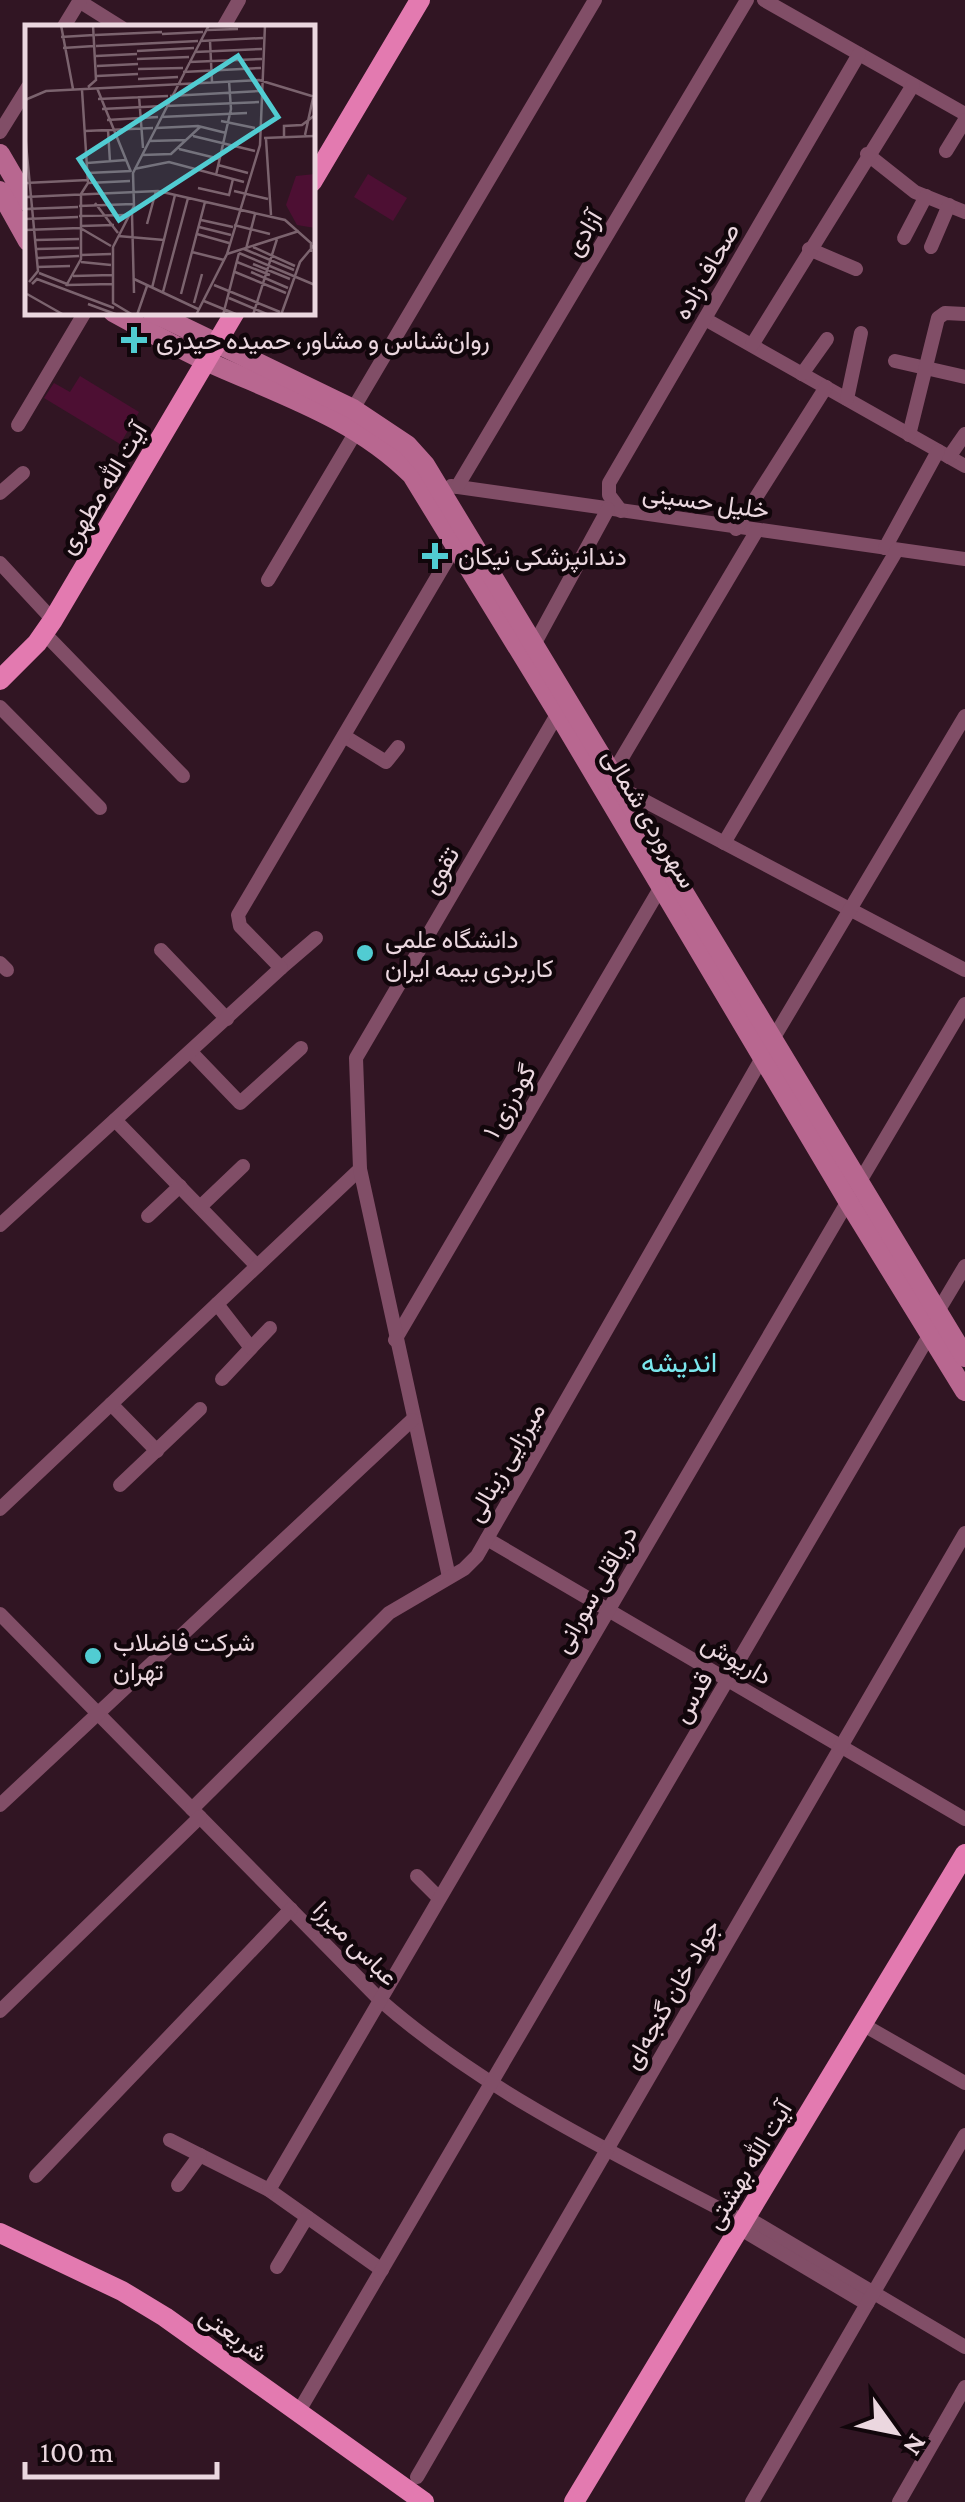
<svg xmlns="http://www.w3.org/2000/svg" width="965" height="2502" viewBox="0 0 965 2502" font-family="'Crimson Pro',Vazirmatn,serif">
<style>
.green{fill:#4d0f33}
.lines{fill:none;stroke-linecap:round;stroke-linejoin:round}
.minor{stroke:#814e67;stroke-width:14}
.secondary{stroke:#b86790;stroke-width:20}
.primary{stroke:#e37ab0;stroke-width:20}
.poi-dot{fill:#51ccd2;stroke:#11060b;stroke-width:4}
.labels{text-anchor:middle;stroke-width:9;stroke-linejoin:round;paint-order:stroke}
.street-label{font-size:25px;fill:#ebd7df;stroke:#11060b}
.poi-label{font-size:25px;fill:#ebd7df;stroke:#11060b;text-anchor:start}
.neighbourhood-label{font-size:28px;fill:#7ae6ec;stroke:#11060b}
.inset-road{fill:none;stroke:#7b636e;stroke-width:2.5}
.view{fill:#51ccd2;fill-opacity:0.15;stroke:#51ccd2;stroke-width:5}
.inset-edge{fill:none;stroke:#ebd7df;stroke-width:5}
</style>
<rect width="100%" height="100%" fill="#311523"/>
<!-- green -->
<g class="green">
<path d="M368,174L407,198L393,221L354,197Z"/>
<path d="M80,376L139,412L120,444L44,398L54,383L70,392Z"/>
</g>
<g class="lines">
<!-- minor -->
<g class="minor">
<path d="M764,0L965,114"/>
<path d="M79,1L122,28"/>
<path d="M63,28L80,0"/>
<path d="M223,28L239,0"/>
<path d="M0,132L28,87"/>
<path d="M946,151L965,120"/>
<path d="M867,154L915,192L965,212"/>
<path d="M904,238L926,196"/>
<path d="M931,247L949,205"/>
<path d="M809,249L856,269"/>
<path d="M705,319L965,466"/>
<path d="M752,345L913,85"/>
<path d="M895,361L965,377"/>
<path d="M802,374L827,339"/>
<path d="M847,399L861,333"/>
<path d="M353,409L595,0"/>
<path d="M18,425L85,312"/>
<path d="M909,435L938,318L945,313L965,314"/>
<path d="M949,457L965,434"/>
<path d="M451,486L965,559"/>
<path d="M457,487L747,0"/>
<path d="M0,493L23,473"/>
<path d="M621,511L609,495V483L859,54"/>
<path d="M736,529L826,387"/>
<path d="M885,548L938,451"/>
<path d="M0,563L53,620"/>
<path d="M268,580L357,430"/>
<path d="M44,633L183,776"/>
<path d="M535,643L608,509"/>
<path d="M0,707L100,808"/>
<path d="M344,736L386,762L398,747"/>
<path d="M613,773L756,532"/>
<path d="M624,790L965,970"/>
<path d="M724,843L897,550"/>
<path d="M161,950L227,1019"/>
<path d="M0,963L7,970"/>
<path d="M281,968L316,938"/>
<path d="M773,1039L965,716"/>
<path d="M191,1052L240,1103L301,1048"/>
<path d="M115,1120L257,1266"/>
<path d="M859,1183L965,1004"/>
<path d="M200,1207L243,1166"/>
<path d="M148,1216L180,1186"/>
<path d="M0,1225L281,968L240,926L238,915L456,545"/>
<path d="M217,1304L251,1348L222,1379"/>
<path d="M937,1313L965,1266"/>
<path d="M395,1340L662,885"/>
<path d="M251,1348L270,1328"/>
<path d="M111,1404L157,1451"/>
<path d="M120,1485L200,1409"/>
<path d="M0,1509L360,1169"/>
<path d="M487,1539L965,1819"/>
<path d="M449,1577L360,1169L356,1058L558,713"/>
<path d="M0,1614L380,2000C486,2093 619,2156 743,2221"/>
<path d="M0,1805L412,1420"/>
<path d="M192,1809L389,1613L464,1569L477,1556L762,1058"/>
<path d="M417,1876L439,1898"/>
<path d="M0,2011L200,1817"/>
<path d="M862,2024L965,2083"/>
<path d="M170,2140L269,2190L382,2270"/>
<path d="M36,2176L291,1909"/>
<path d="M178,2185L200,2155"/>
<path d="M269,2190L848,1201"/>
<path d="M746,2217L965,2347"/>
<path d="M739,2228L867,2304"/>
<path d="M277,2267L307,2217"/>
<path d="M299,2411L930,1334"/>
<path d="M417,2477L965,1533"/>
<path d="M752,2502L965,2135"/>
<path d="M899,2502L965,2387"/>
</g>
<!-- secondary -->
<g class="secondary">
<path d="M0,154L28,202"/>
<path d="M0,191L28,241"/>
<path d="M113,312C150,332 186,353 224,369C291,398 359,422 412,475L558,713L848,1201L965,1391"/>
<path d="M152,312L353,409L407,445L425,465L965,1357"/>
</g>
<!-- primary -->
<g class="primary">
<path d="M312,182L420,0"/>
<path d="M0,680L37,643L53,620L235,312"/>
<path d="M0,2233L122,2291L165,2317L424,2502"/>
<path d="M574,2502L965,1854"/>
</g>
</g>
<!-- markers -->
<g class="poi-dot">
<path d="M129 325h10v10h10v10h-10v10h-10v-10h-10v-10h10z"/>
<path d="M430 541h10v10h10v10h-10v10h-10v-10h-10v-10h10z"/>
<circle cx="365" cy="953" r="10"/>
<circle cx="93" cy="1656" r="10"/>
</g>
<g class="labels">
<!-- street labels -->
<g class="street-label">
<text transform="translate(583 233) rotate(-59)" y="9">آزادی</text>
<text transform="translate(706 271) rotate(-60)" y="9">صحاف زاده</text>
<text transform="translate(102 488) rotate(-59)" y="9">آیت الله مطهری</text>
<text transform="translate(706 501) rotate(8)" y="9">خلیل حسینی</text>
<text transform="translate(650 818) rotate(59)" y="9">سهروردی شمالی</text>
<text transform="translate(440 870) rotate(-60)" y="9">تقوی</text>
<text transform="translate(509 1101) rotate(-60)" y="9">گودرزی ۱</text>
<text transform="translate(505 1462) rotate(-60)" y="9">میرزایی زینالی</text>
<text transform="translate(595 1589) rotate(-60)" y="9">دریاقلی سورانی</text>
<text transform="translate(737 1659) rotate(30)" y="9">داریوش</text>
<text transform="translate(692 1697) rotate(-60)" y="9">قدس</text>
<text transform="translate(356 1943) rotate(45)" y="9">عباس میرزا</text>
<text transform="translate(671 1994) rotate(-60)" y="9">جواد خان گنجه‌ای</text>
<text transform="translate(748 2165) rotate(-59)" y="9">آیت الله بهشتی</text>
<text transform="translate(234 2334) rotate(35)" y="9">شریعتی</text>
</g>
<!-- poi labels -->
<g class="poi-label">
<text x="156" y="349">روان‌شناس و مشاور، حمیده حیدری</text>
<text x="458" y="565">دندانپزشکی نیکان</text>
<text x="385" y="948">دانشگاه علمی<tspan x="385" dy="29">کاربردی بیمه ایران</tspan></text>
<text x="113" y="1651">شرکت فاضلاب<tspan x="113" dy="29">تهران</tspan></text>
</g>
<!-- neighbourhood labels -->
<g class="neighbourhood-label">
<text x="679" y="1372">اندیشه</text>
</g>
</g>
<!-- overview -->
<g transform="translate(25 25)">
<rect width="290" height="290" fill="#311523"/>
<path d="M290,149V203L272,200L261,180L271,151Z" fill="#4d0f33"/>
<path class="inset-road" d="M36,0L48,64M36,1L66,0M182,5L213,4M137,9L178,7M70,10L137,7M36,12L69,10M175,16L238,13M185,16L187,57M71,21L173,16M38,23L69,21M112,26L169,23M170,27L237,24M71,31L112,29M112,34L164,32M164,37L237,34M72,41L113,39M113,44L158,43M158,47L236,43M72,51L113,49M113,54L153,52M63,62L71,55L68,0M72,63L106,147M114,71L118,123M145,71L234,66M73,74L143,71M0,75L21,66L234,55L290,72M141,81L234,77M77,84L138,81M136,92L222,88M82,95L133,92M196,96L230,103M131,103L173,101L201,108M83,105L85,137M60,106L128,103M0,108L13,246L4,257M280,110L288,73M168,111L230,126M259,111V101L277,100L290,90M239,113L290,111M241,114L246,190M124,116L161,115M154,124L195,134M117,130L146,129L175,102M62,138L101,135M193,140L223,148M109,144L144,137L219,157M62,148L106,146M191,150L206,84L204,56M0,158L63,155M63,158L105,156M173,163L204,170L208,154M209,166L243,174M56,169L63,158L57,65M0,172L133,166L260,195L286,218V227M70,178L93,208M54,181L108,179M0,184L53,182M107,189L109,268M54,191L103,190M0,194L53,192M176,195L208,202M122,199L131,166M209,200L245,209M56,201L89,200M174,202L206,210M57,204L86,221M0,205L55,203M172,209L204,218M93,211L139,215M11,215L54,214M228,222L270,241M11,224L54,223M219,224L269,245M221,224L230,189M167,227L199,235M214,228L290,260M202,229L274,206M56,230L86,229M12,233L54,231M56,237L86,240M212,237L245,250M228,239L265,254M12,242L45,241M210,247L261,268M226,247L263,263M14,248L42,259M48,251L87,250M109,254L173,284M7,259L12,254L89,283M42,260L87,259M189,260L255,287M41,261L56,234V169M127,263L150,170M138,267L163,173M2,269L39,290M156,269L180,177M204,273L244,290M179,276L213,290M169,278L177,249M63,279L93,290M108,290L88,278V222L109,181L108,148L184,0M112,290L122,261M171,290L202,229L235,120L240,0M198,290L214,228M228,290L252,214M256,290L275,237L290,219"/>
<path class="view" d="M213,31L253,92L94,195L54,134Z"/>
<rect width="290" height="290" class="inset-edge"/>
</g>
<!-- north arrow -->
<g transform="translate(895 2432) rotate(123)" stroke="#11060b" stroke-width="8" paint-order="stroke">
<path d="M0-8L18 38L0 25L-18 38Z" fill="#ebd7df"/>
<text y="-15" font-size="28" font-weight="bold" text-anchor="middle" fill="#ebd7df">N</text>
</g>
<!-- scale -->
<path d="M25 2462v15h192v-15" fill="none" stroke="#ebd7df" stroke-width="5"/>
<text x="40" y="2462" font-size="30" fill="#ebd7df" stroke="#11060b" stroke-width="8" paint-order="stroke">100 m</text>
</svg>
